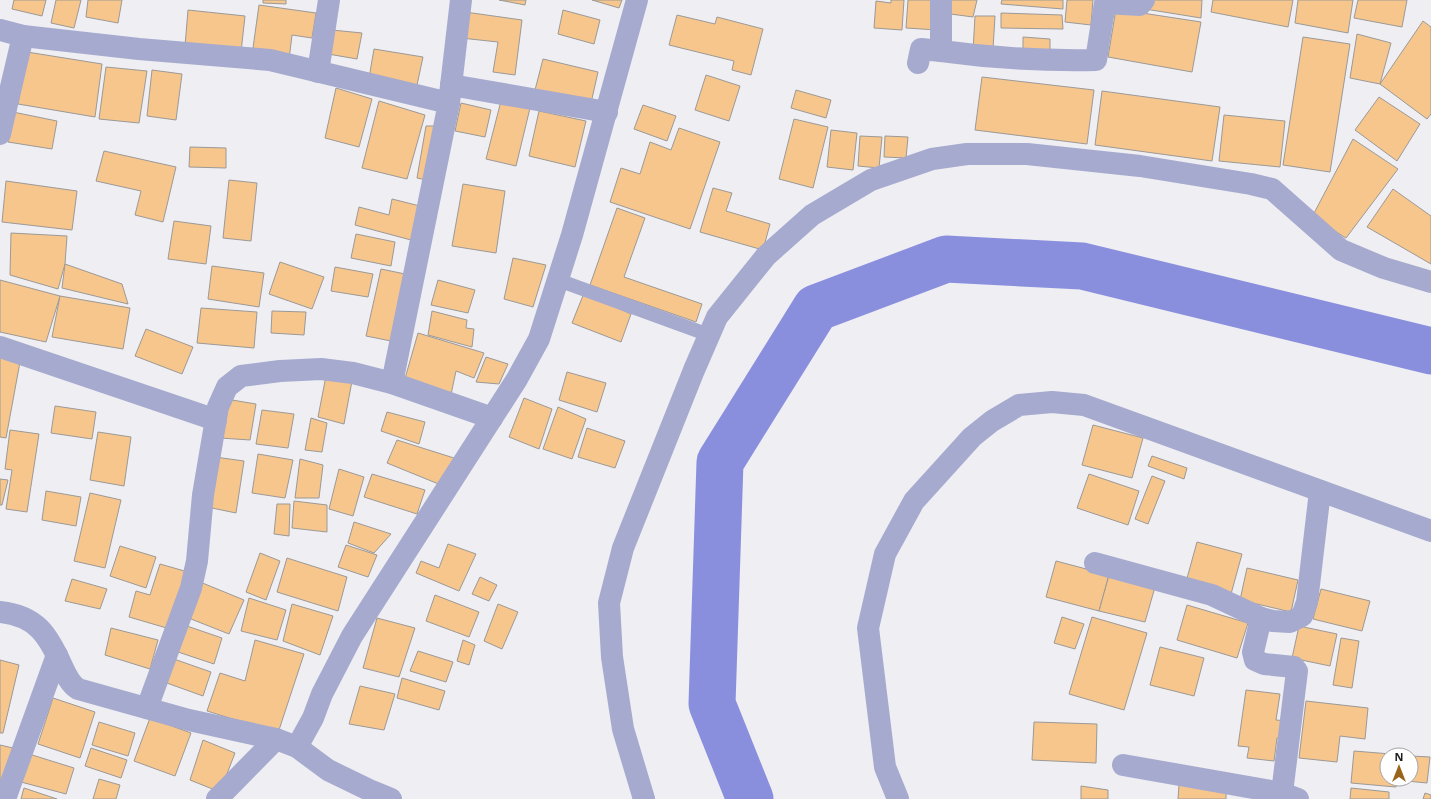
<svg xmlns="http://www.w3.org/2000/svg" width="1431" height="799" viewBox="0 0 1431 799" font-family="'Open Sans',sans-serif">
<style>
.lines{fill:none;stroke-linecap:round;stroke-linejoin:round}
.river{stroke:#8a8fdd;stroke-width:47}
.building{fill:#f7c68d;stroke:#9c9996}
.service{stroke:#a6aace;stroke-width:14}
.minor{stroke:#a6aace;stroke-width:22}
</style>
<rect width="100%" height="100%" fill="#eeeef3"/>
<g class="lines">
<!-- river -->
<path class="river" d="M750,799L712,704L720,462L816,308L946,259L1082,266L1431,351"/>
</g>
<!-- building -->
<g class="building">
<path d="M14,0H46L42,16L12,9Z"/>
<path d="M56,0H81L74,28L51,23Z"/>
<path d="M88,0H122L118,23L86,17Z"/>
<path d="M263,0H286V4L263,3Z"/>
<path d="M499,0H526L525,5Z"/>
<path d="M592,0H622L619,8Z"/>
<path d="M891,0H904L902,30L874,28L876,1L891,3Z"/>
<path d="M908,0H939L937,30L906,28Z"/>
<path d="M944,0H977L973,17L943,13Z"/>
<path d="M1002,0H1063V9L1001,4Z"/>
<path d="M1067,0H1093L1091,25L1065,22Z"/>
<path d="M1148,0H1202L1201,18L1145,9Z"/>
<path d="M1213,0H1293L1288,27L1211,12Z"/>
<path d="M1298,0H1353L1348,33L1295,23Z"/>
<path d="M1358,0H1407L1402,27L1354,18Z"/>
<path d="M259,5L316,13L312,38L292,35L289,60L252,55Z"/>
<path d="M1116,9L1201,22L1192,72L1108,57Z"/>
<path d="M188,10L245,16L241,52L185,46Z"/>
<path d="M563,10L600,20L594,44L558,34Z"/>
<path d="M465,12L522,20L515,75L493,72L498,42L461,38Z"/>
<path d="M1001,13L1062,15L1063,29L1001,28Z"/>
<path d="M677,15L715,24L717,17L763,29L751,75L732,70L734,61L669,45Z"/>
<path d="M975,16H995L993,49L973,51Z"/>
<path d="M1423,21L1431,27V114L1427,119L1380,84Z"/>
<path d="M332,30L362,33L357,59L328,54Z"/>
<path d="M1357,34L1391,43L1380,84L1350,78Z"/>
<path d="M1023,37L1050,39V53L1023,52Z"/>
<path d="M1303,37L1350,44L1330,172L1283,165Z"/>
<path d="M374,49L423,57L417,85L369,78Z"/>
<path d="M27,52L102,64L95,117L18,104Z"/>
<path d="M543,59L598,72L591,103L535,90Z"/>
<path d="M106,67L147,71L139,123L99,119Z"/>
<path d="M152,70L182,74L176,120L147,116Z"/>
<path d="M706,75L740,86L729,121L695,110Z"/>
<path d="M982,77L1094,90L1087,144L975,130Z"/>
<path d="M336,88L372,99L359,147L325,138Z"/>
<path d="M796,90L831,100L826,118L791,108Z"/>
<path d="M1102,91L1220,107L1212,161L1095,145Z"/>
<path d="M1379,97L1420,124L1397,161L1355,130Z"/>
<path d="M379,101L425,115L407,179L362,168Z"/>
<path d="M501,101L530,108L516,166L486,159Z"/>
<path d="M461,103L491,110L485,137L455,131Z"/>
<path d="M643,105L676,116L667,141L634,129Z"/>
<path d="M539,111L586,121L575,167L529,156Z"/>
<path d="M13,112L57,121L52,149L8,142Z"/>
<path d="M1224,115L1285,121L1280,167L1219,161Z"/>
<path d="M794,119L828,127L813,188L779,179Z"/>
<path d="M426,126H439L431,181L417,178Z"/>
<path d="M679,128L720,142L690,229L610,202L621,168L640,174L650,142L671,150Z"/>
<path d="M831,130L857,133L853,170L827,167Z"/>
<path d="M860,136L882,137L879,168L858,166Z"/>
<path d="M885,136L908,137L906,158L884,157Z"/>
<path d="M1353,139L1398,169L1346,238L1312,217Z"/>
<path d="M190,147L226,148V168L189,167Z"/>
<path d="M104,151L176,167L163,222L135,215L141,191L96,181Z"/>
<path d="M229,180L257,183L251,241L223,238Z"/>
<path d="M6,181L77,191L72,230L2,222Z"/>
<path d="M463,184L505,191L496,253L452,246Z"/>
<path d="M713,188L732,193L726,211L770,224L763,250L700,232Z"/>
<path d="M1393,189L1431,216V264L1367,227Z"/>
<path d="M392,199L420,206L411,240L355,225L359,207L389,215Z"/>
<path d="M617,208L645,218L624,277L702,304L696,322L590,285Z"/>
<path d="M174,221L211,226L206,264L168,259Z"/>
<path d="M11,233L67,236L65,264L58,289L10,275Z"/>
<path d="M356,234L395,242L391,266L351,258Z"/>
<path d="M513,258L546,265L533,307L504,299Z"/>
<path d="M280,262L324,277L312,309L269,294Z"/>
<path d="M65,264L122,284L128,304L62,288Z"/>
<path d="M212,266L264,273L259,307L208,299Z"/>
<path d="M335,267L373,274L368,297L331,291Z"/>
<path d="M381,269L410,275L396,342L366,336Z"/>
<path d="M0,280L60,296L46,342L0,332Z"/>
<path d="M438,280L475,290L468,313L431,305Z"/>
<path d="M584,293L631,314L621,342L572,323Z"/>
<path d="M60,296L130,308L123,349L52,337Z"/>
<path d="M201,308L257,312L254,348L197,343Z"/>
<path d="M272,311L306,312L304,335L271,333Z"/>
<path d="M432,311L467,320L466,328L474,329L472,347L428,335Z"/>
<path d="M146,329L193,347L182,374L135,356Z"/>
<path d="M418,333L484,353L474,378L456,371L450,399L404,382Z"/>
<path d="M486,357L508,364L499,384L476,382Z"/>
<path d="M0,358L20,362L6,438L0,437Z"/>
<path d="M567,372L606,383L597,412L559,400Z"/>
<path d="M326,376L352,381L344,424L318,417Z"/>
<path d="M524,398L552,409L539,449L509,437Z"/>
<path d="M226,399L256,404L250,440L220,438Z"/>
<path d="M55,406L96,412L92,439L51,433Z"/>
<path d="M558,407L586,419L572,459L543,449Z"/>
<path d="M262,410L294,414L288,448L256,444Z"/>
<path d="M387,412L425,422L419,444L381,431Z"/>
<path d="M311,418L327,423L322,452L305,450Z"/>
<path d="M1093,425L1143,438L1132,478L1082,465Z"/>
<path d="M587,428L625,441L615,468L578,457Z"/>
<path d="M10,430L39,434L27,512L6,509L12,470L5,469Z"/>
<path d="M98,432L131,437L124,486L90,480Z"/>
<path d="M397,440L454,458L441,485L387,463Z"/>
<path d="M258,454L293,460L285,498L252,493Z"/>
<path d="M1152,456L1187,468L1184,479L1148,466Z"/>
<path d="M215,457L244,461L236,513L207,507Z"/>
<path d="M300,459L323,465L319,498H295Z"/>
<path d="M339,469L364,477L353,516L329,509Z"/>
<path d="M372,474L425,490L417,514L364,497Z"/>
<path d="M1089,474L1139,491L1128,525L1077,508Z"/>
<path d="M1152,476L1165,481L1148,524L1135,519Z"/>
<path d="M0,479L8,480L2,505H0Z"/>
<path d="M46,491L81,497L76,526L42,520Z"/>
<path d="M90,493L121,500L105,568L74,561Z"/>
<path d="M294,501L327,505V532L292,528Z"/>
<path d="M277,504H290L289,536L274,534Z"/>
<path d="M354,522L391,534L374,553L348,543Z"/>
<path d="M1197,542L1242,554L1231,594L1186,582Z"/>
<path d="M448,544L476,554L459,591L416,573L421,561L439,568Z"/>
<path d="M346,545L377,555L368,577L338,567Z"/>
<path d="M120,546L156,557L146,588L110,576Z"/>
<path d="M260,553L280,561L266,600L246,592Z"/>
<path d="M287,558L347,577L338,611L277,592Z"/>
<path d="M1056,561L1109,575L1099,611L1046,597Z"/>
<path d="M160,564L188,572L170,629L129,617L136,591L150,595Z"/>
<path d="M1247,568L1298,580L1291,612L1240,600Z"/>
<path d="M1109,575L1155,587L1145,622L1099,611Z"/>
<path d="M480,577L497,585L489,601L472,594Z"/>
<path d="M72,579L107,589L100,609L65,601Z"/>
<path d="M200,582L244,600L229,634L186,617Z"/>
<path d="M1321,589L1370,601L1362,631L1313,619Z"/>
<path d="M435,595L479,612L469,637L426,621Z"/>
<path d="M249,598L286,610L277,640L241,631Z"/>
<path d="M292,604L333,616L320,655L283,641Z"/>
<path d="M498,604L518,612L502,649L484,641Z"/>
<path d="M1187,605L1248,623L1237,658L1177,640Z"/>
<path d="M1062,617L1084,624L1075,649L1054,643Z"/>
<path d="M1092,617L1147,633L1124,710L1069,694Z"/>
<path d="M377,618L415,628L399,677L363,668Z"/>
<path d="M181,624L222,638L214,664L172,650Z"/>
<path d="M1299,626L1337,634L1330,666L1292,658Z"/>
<path d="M111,628L158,640L150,669L105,655Z"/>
<path d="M1341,638L1359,641L1352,688L1333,685Z"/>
<path d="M255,640L304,654L278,733L207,711L220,673L245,681Z"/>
<path d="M463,640L475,645L469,665L457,661Z"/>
<path d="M1160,647L1204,658L1194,696L1150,685Z"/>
<path d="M418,651L453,662L446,682L410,671Z"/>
<path d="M171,658L211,672L203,696L164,682Z"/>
<path d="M0,660L19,665L3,733H0Z"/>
<path d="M402,678L445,691L439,710L397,698Z"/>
<path d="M360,686L395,694L384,730L349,724Z"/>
<path d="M1246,690L1280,694L1276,720L1288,721L1285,739L1277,738L1274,761L1247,758L1249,747L1238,746Z"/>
<path d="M53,698L95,712L80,758L38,744Z"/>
<path d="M1306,701L1368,708L1365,739L1340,736L1337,762L1299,758Z"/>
<path d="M150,718L191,733L175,776L134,761Z"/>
<path d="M99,722L135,733L128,756L92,745Z"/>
<path d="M1034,722L1097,724L1096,763L1032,760Z"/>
<path d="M203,740L235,753L220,792L190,780Z"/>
<path d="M0,745L13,748L0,794Z"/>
<path d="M91,748L127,760L121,778L85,766Z"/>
<path d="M1354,751L1403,755H1387V779H1411V756L1430,757L1427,783L1397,780L1396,787L1351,783Z"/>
<path d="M29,754L74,768L66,794L21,782Z"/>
<path d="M99,779L120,785L116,799H93Z"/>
<path d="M1179,785L1226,790V799H1178Z"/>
<path d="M1081,786L1108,790V799H1081Z"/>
<path d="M24,788L57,799H21Z"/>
<path d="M1351,788L1389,792V799H1350Z"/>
<path d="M1425,793L1431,795V799H1423Z"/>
</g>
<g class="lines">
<!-- service -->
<path class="service" d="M558,280L709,335"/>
<!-- minor -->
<g class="minor">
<path d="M941,0V51C992,58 1044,61 1096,60L1105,3L1140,5L1144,0"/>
<path d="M0,30L23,36L139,49L270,60L449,103"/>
<path d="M918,63L921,49L941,51"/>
<path d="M318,72L329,0"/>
<path d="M451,85L607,112"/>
<path d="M0,134L23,36"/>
<path d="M0,347L216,420"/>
<path d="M392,383L449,103L461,0"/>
<path d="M1095,563L1212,595L1261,618L1273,621L1290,622L1302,616L1307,602L1320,491"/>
<path d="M0,612C37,616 48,635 62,666C66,675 70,684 78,689L189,720L276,739L297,747"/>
<path d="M1261,618L1253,652L1255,660L1264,664L1294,667L1297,671L1282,793"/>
<path d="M147,708L191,588L197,561L203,495L218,407L227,387L241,376L280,371L321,369L353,373L392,383L492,418"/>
<path d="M1123,765L1282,793L1298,799"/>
<path d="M5,799L57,655"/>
<path d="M217,799L276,739"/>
<path d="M391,799L369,790L328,770L297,747L313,718L322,694L352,636L517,379L539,339L572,235L637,0"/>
<path d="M644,799L623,729L612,657L609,603L623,548L694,370L717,317L766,256L812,215L871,180L932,159L967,154H1027L1140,166L1251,184L1272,189L1341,250L1384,268L1431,282"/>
<path d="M898,799L885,767L868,628L885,554L914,501L972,437L992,421L1019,405L1052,402L1084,405L1431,531"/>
</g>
</g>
<!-- north arrow -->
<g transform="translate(1399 767)"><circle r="19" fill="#ffffff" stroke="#a4a4a5"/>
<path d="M0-3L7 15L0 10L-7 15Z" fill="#99651a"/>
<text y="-6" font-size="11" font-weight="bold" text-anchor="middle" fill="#1c1c1e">N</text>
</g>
</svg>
